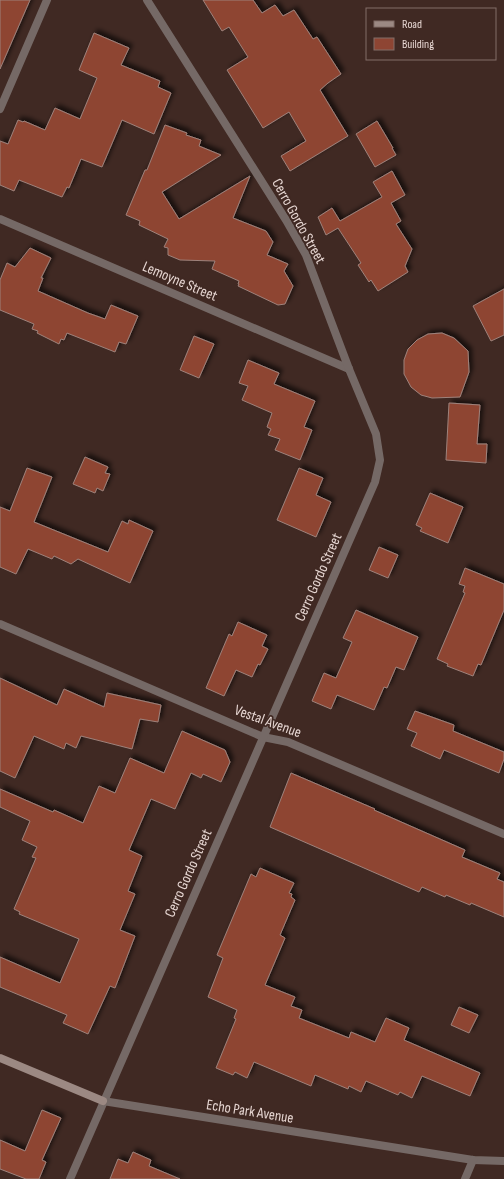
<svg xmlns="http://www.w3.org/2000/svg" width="504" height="1179" viewBox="0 0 504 1179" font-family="'Sofia Sans Condensed',sans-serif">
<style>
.building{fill:#8e4533;stroke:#9e827b;filter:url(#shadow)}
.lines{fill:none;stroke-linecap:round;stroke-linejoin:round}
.lane{stroke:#756966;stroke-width:8}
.street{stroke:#756966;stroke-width:8}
.secondary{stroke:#9c8983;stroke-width:8}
.labels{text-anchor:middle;stroke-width:3.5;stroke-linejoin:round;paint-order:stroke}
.street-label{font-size:15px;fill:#e6d6d2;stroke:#402923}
</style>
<defs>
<filter id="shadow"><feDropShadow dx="3.5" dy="-3.5" stdDeviation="2" flood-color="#0009"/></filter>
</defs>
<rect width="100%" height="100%" fill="#402923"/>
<!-- building -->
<g class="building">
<path d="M0,0H30L0,69Z"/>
<path d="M203,0H253L262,13L275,5L283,16L294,10L313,39L317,37L341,74L328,83L320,90L348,136L290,171L281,156L306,141L289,112L263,128L227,70L248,57L229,27L222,31Z"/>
<path d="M94,33L129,48L121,65L160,81L158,87L171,93L154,134L122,120L102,167L81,159L69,188L67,187L62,197L19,180L14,191L0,185V141L8,144L18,120L23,122L24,121L45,130L55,108L80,119L97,78L79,70Z"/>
<path d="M377,121L393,148H392L396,155L375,167L356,134Z"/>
<path d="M165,125L187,133L186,135L201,140L199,146L221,155L162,192L179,219L250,176L233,218L266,231L273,242L267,255L288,264L284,271L293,286L285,304L278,305L238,286L239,284H238L239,281L212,269L215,261L180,260L168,255V248L164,247L168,239L139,225L140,221L126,215L145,170H147Z"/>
<path d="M392,171L405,195L391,203L401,221L396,224L412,249L405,266L408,272L378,291L371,280L369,282L358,265L361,263L338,228L326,235L318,217L332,208L340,221L382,197L373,182Z"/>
<path d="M30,248L51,258L41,278H43L38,291L88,313L105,319L111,305L138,316L126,344L119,342L115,352L67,333L64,340L61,339L59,344L37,333L38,331L32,329L34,324L0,310V280L7,263L15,267Z"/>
<path d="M504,289V335L491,341L473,306Z"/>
<path d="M442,333L454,338L468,351L469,372L460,397L432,398L421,395L411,387L404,374V360L408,349L417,340L428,334Z"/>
<path d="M194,336L214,344L199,378L180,370Z"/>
<path d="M248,360L279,373L274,384L315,401L304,427L312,430L300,460L275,450L280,439L268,435L271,429L267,427L272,413L242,400L248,386L239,383Z"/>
<path d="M449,403L480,405L477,444H487L486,463L446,460Z"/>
<path d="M85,457L108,467L105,473L110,474L103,491L97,488L95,493L73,484Z"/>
<path d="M27,468L52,477L34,522L108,552L122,521L128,524L129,520L153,531L130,583L78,559L71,564L54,556L52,559L28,549L16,574L0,567V507L10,511Z"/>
<path d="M299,468L323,478L316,495L331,502L316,537L277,520Z"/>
<path d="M430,493L463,507L448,543L420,531L422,528L416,525Z"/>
<path d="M379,547L398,555L388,578L369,570Z"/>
<path d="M465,568L504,584V610L481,665L478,664L473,676L447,666L448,664L437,659L465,593L463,592L465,586L459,584Z"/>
<path d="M356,610L418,637L404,670L396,667L387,688L384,687L374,710L337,695L331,709L312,701L324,673L336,678L352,642L343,638Z"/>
<path d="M238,622L267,635L262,646L268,649L260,665L258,664L252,677L236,670L224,696L206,688L229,634L232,636Z"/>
<path d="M0,678L57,705L64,689L104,707L107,693L161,705L158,722L140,719L132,749L81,736L76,748L66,743L64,749L34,736L15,778L0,771Z"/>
<path d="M415,711L454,725L453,731L504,752V759L499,773L444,750L440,759L411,746L417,733L407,729Z"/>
<path d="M182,731L225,750L230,762L221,782L203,774L201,778L191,773L175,809L151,799L129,850L142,856L128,891L135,894L120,930L135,936L115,988L110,986L88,1034L63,1023L67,1015L0,987V957L60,983L79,939L19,914L20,912L14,909L36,858L32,857L37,847L22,840L30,821L0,807V789L53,812L54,810L83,823L99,786L115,793L130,758L164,773Z"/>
<path d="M291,773L375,809L374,810L465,850L462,857L500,873L497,879L504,882V917L471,903L470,905L446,895L445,897L422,887L419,892L270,827Z"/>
<path d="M260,868L294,883L289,893L292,894L291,897L295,900L280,935L285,938L265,985L295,997L291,1006L302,1010L299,1018L349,1038L351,1032L375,1042L386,1018L409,1028L404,1040L480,1073L470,1096L422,1076L412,1098L400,1092L398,1095L366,1081L361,1092L349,1086L348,1089L315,1075L311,1086L254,1062L247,1078L235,1072L233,1075L216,1068L236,1019L234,1018L237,1010L208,997L223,958L217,955L251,874L256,877Z"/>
<path d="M459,1007L478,1015L469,1033L451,1025Z"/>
<path d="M42,1110L61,1118L42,1160L46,1162L39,1179H26L0,1169V1140L25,1151Z"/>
<path d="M133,1152L151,1160L149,1166L180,1179H110L118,1159L128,1163Z"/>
</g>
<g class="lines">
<!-- lane -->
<path class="lane" d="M0,109L47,0"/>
<!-- street -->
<g class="street">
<path d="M0,219L349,369"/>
<path d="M0,624L263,737L288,742L504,834"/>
<path d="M103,1101L473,1160L504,1161"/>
<path d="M70,1179L375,482L380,460L376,434L349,369L306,255L286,220L147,0"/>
<path d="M465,1179L473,1160"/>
</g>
<!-- secondary -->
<path class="secondary" d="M0,1058L103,1101"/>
</g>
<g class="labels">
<!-- street labels -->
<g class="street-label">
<text transform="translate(299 221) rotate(61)" y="5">Cerro Gordo Street</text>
<text transform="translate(180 281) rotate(23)" y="5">Lemoyne Street</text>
<text transform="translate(318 577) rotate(-66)" y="5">Cerro Gordo Street</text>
<text transform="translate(268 721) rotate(20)" y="5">Vestal Avenue</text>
<text transform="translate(188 873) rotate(-66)" y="5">Cerro Gordo Street</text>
<text transform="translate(250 1111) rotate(9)" y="5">Echo Park Avenue</text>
</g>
</g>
<!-- legend -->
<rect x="366" y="8" width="130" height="52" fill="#402923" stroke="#826e69"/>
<rect x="374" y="21" width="20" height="6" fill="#9c8983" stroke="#826e69"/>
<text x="402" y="28" font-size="12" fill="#e6d6d2">Road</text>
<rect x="374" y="38" width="20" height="12" fill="#8e4533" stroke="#826e69"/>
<text x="402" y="48" font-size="12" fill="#e6d6d2">Building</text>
</svg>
